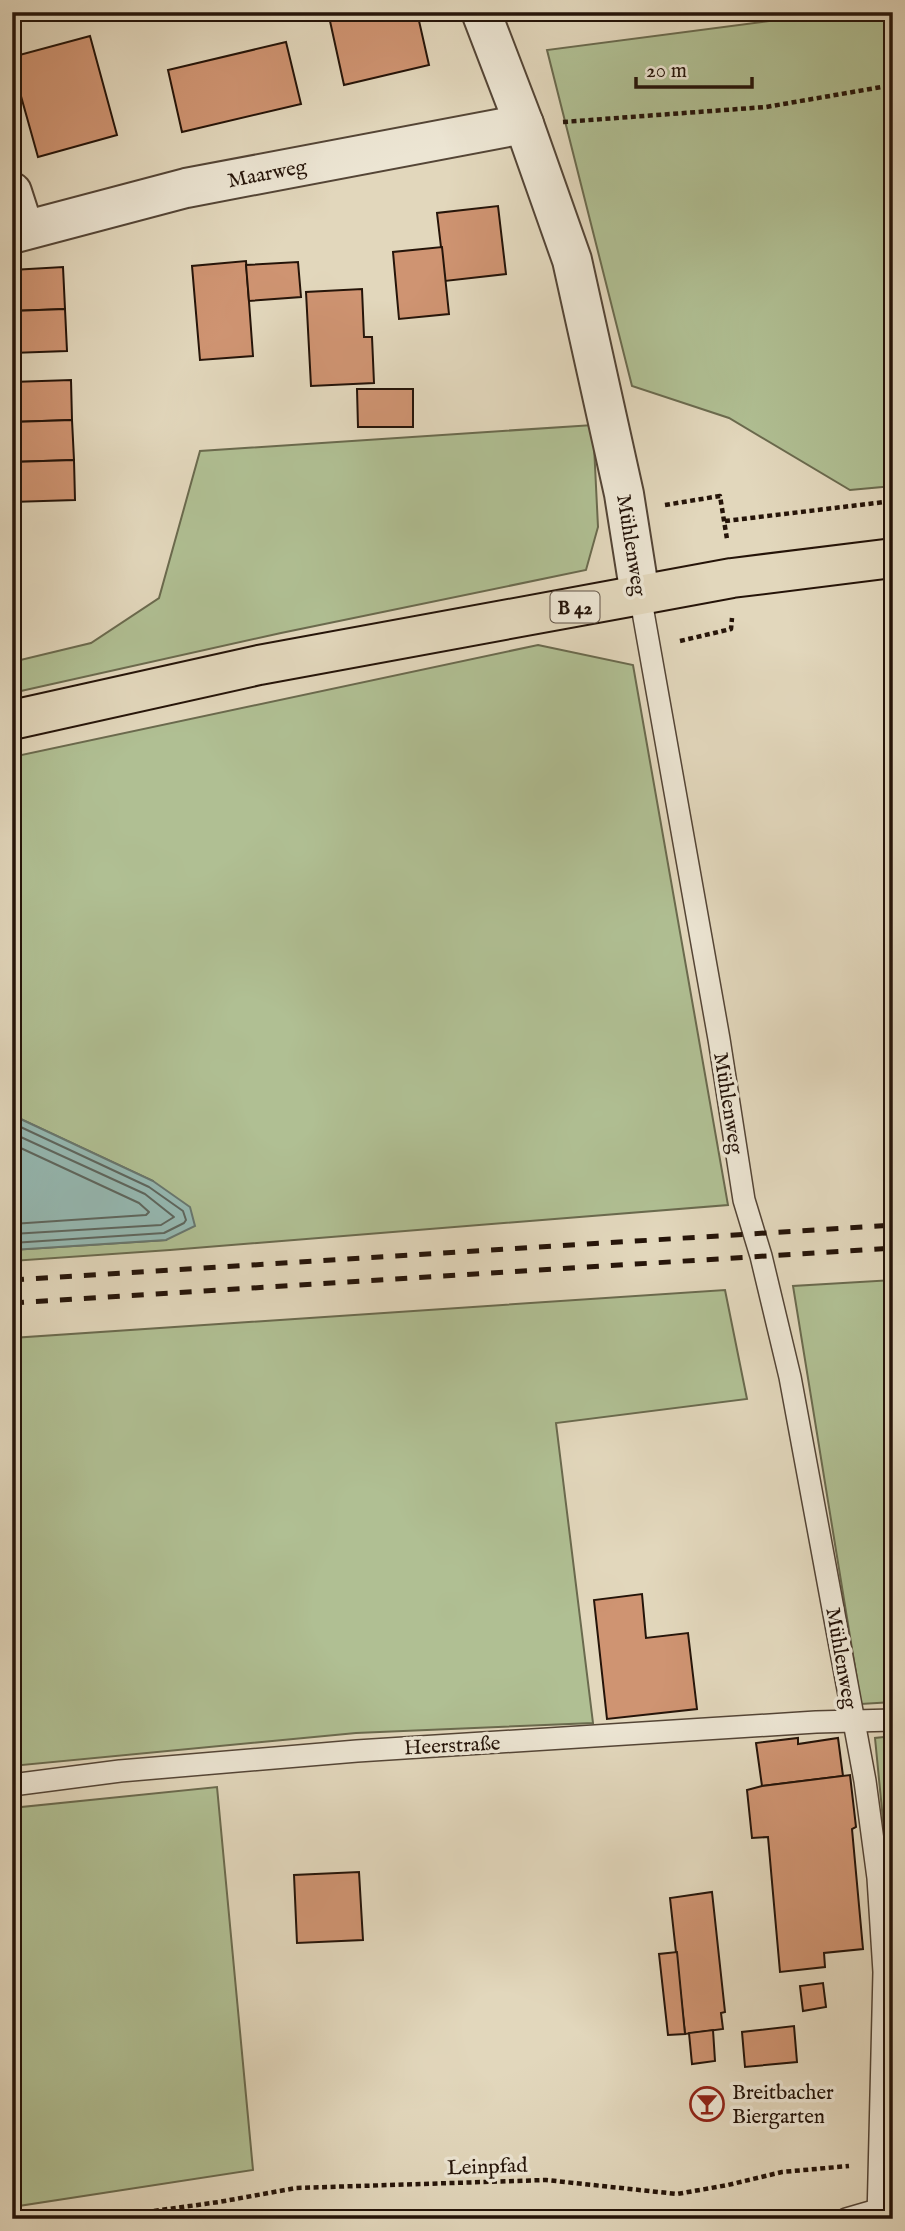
<svg xmlns="http://www.w3.org/2000/svg" width="905" height="2231" viewBox="0 0 905 2231" font-family="'IM FELL English',serif">
<style>
.green{fill:#b0bf93;stroke:#6a6a4e;stroke-width:2}
.water{fill:#95b9b3;stroke:#68776f;stroke-width:2}
.lines{fill:none;stroke-linecap:round;stroke-linejoin:round}
.shore{stroke:#5d665e;stroke-width:2}
.building{fill:#cf9472;stroke:#251409;stroke-width:2}
.lane-casing{stroke:#544536;stroke-width:24}
.street-casing{stroke:#544536;stroke-width:42}
.primary-casing{stroke:#251409;stroke-width:42}
.path{stroke:#251409;stroke-width:4.5;stroke-dasharray:5 3.5;stroke-linecap:butt}
.lane{stroke:#ece5d3;stroke-width:21}
.street{stroke:#ece5d3;stroke-width:38}
.primary{stroke:#e2d7bc;stroke-width:38}
.rail{stroke:#251409;stroke-width:5;stroke-dasharray:12 12;stroke-linecap:butt}
.labels{text-anchor:middle;stroke-width:7;stroke-linejoin:round;paint-order:stroke}
.shield{fill:#ece5d3;stroke:#615346;stroke-width:2}
.shield-label{font-size:19px;font-weight:bold;fill:#251409}
.street-label{font-size:21px;fill:#251409;stroke:#ece5d3}
.poi-label{font-size:21px;fill:#251409;stroke:#ece5d3;text-anchor:start}
</style>
<rect width="100%" height="100%" fill="#e2d7bc"/>
<filter id="stains"><feTurbulence type="fractalNoise" baseFrequency=".00286" numOctaves="4"/><feColorMatrix values="0 0 0 0 .2 0 0 0 0 .09 0 0 0 0 .02 0 0 0 .5 -.17"/></filter>
<radialGradient id="worn" r=".72"><stop offset=".6" stop-color="#630" stop-opacity="0"/><stop offset="1" stop-color="#630" stop-opacity=".3"/></radialGradient>
<!-- green -->
<g class="green">
<path d="M769,12H893V486L850,490L729,418L632,386L547,50L770,21Z"/>
<path d="M593,425L598,527L586,570L281,633L12,693V662L91,643L159,598L200,451Z"/>
<path d="M538,645L633,665L728,1205L170,1250L12,1261V1250L166,1240L153,1181L12,1115V757Z"/>
<path d="M893,1280V1702L861,1704L793,1286Z"/>
<path d="M725,1290L747,1399L556,1423L593,1723L356,1733L12,1766V1338Z"/>
<path d="M893,1736V1923L875,1738Z"/>
<path d="M217,1787L253,2170L12,2207V1808Z"/>
</g>
<!-- water -->
<path class="water" d="M12,1115L153,1181L190,1207L195,1226L166,1240L12,1250Z"/>
<g class="lines">
<!-- shore -->
<g class="shore">
<path d="M12,1123L149,1187L183,1211L186,1220L184,1223L164,1233L12,1243"/>
<path d="M12,1133L145,1194L174,1217L161,1225L12,1234"/>
<path d="M12,1144L139,1203L149,1212L146,1215L12,1224"/>
</g>
</g>
<!-- building -->
<g class="building">
<path d="M15,12H55L16,19Z"/>
<path d="M328,12H417L429,65L344,85Z"/>
<path d="M90,36L117,135L38,157L12,64V57Z"/>
<path d="M286,42L301,104L182,132L168,70Z"/>
<path d="M498,206L506,274L445,281L437,213Z"/>
<path d="M442,247L449,314L399,319L393,252Z"/>
<path d="M246,261L253,356L200,360L192,266Z"/>
<path d="M298,262L301,297L249,301L246,265Z"/>
<path d="M63,267L65,309L12,311V270Z"/>
<path d="M362,289L364,337H372L374,383L311,386L306,292Z"/>
<path d="M65,309L67,351L12,353V311Z"/>
<path d="M71,380L72,420L12,422V382Z"/>
<path d="M357,389H413V427H358Z"/>
<path d="M72,420L74,460L12,462V422Z"/>
<path d="M74,460L75,500L12,502V462Z"/>
<path d="M642,1594L646,1638L688,1633L697,1709L607,1719L594,1600Z"/>
<path d="M798,1738V1744L838,1738L843,1776L762,1786L756,1743Z"/>
<path d="M850,1775L856,1827L852,1829L863,1949L824,1953L825,1967L780,1972L768,1837L752,1838L747,1790L762,1786Z"/>
<path d="M359,1872L363,1940L297,1943L294,1875Z"/>
<path d="M712,1892L725,2012L721,2013L723,2029L685,2034L670,1898Z"/>
<path d="M677,1952L685,2034L668,2035L659,1954Z"/>
<path d="M823,1983L826,2007L803,2011L800,1986Z"/>
<path d="M794,2026L797,2062L745,2067L742,2032Z"/>
<path d="M713,2030L715,2061L692,2064L689,2033Z"/>
</g>
<g class="lines">
<!-- lane casing -->
<g class="lane-casing">
<g id="lane">
<path d="M640,595L719,1039L744,1200L761,1256L790,1377L865,1781L878,1878L884,1972L878,2219"/>
<path d="M12,1785L120,1771L357,1751L816,1722L893,1720"/>
<path d="M846,2219L877,2210L893,2202"/>
</g>
</g>
<!-- street casing -->
<g class="street-casing">
<g id="street">
<path d="M481,12L524,124L572,260L624,494L640,595"/>
<path d="M12,192L24,229"/>
<path d="M12,234L186,188L524,124"/>
</g>
</g>
<!-- primary casing -->
<g class="primary-casing">
<path id="primary" d="M12,720L259,665L640,595L732,578L893,558"/>
</g>
<!-- path -->
<g class="path">
<path d="M563,122L766,107L893,85"/>
<path d="M665,505L720,496L727,539"/>
<path d="M725,521L893,501"/>
<path d="M680,641L731,629L732,618"/>
<path d="M95,2219L219,2202L296,2188L546,2180L677,2194L728,2185L782,2172L849,2166"/>
</g>
<!-- lane -->
<use href="#lane" class="lane"/>
<!-- street -->
<use href="#street" class="street"/>
<!-- primary -->
<use href="#primary" class="primary"/>
<!-- rail -->
<g class="rail">
<path d="M12,1280L893,1225"/>
<path d="M12,1303L893,1248"/>
</g>
</g>
<!-- icons -->
<defs>
<g id="bar-ring" transform="scale(1.75)"><circle r="9.5" fill="#ece5d3" stroke="#8f2418" stroke-width="1.5"/><path d="M-6-5H6L.8 .8V4.5H3.5V6h-7V4.5H-.8V.8Z" fill="#8f2418"/></g>
</defs>
<g fill-rule="evenodd">
<use href="#bar-ring" x="707" y="2104"/>
</g>
<g class="labels">
<!-- shield labels -->
<rect class="shield" x="550.5" y="591.5" width="49" height="31" rx="5"/>
<g class="shield-label">
<text x="575" y="614">B 42</text>
</g>
<!-- street labels -->
<g class="street-label">
<text transform="translate(267 173) rotate(-11)" y="7">Maarweg</text>
<text transform="translate(632 545) rotate(81)" y="7">Mühlenweg</text>
<text transform="translate(729 1103) rotate(81)" y="7">Mühlenweg</text>
<text transform="translate(842 1658) rotate(80)" y="7">Mühlenweg</text>
<text transform="translate(452 1745) rotate(-3)" y="7">Heerstraße</text>
<text transform="translate(487 2166) rotate(-2)" y="7">Leinpfad</text>
</g>
<!-- poi labels -->
<g class="poi-label">
<text x="732" y="2099">Breitbacher<tspan x="732" dy="24">Biergarten</tspan></text>
</g>
</g>
<!-- margin -->
<rect width="905" height="2231" fill="none" stroke="#e2d7bc" stroke-width="42"/>
<rect x="14" y="14" width="877" height="2203" fill="none" stroke="#251409" stroke-width="3.5"/>
<rect x="21" y="21" width="863" height="2189" fill="none" stroke="#251409" stroke-width="2"/>
<!-- scale -->
<path d="M636 77v10h116v-10" fill="none" stroke="#251409" stroke-width="3.5"/>
<text x="646" y="77" font-size="21" fill="#251409" stroke="#ece5d3" stroke-width="5" paint-order="stroke">20 m</text>
<rect width="100%" height="100%" filter="url(#stains)"/>
<rect width="100%" height="100%" fill="url(#worn)"/>
</svg>
